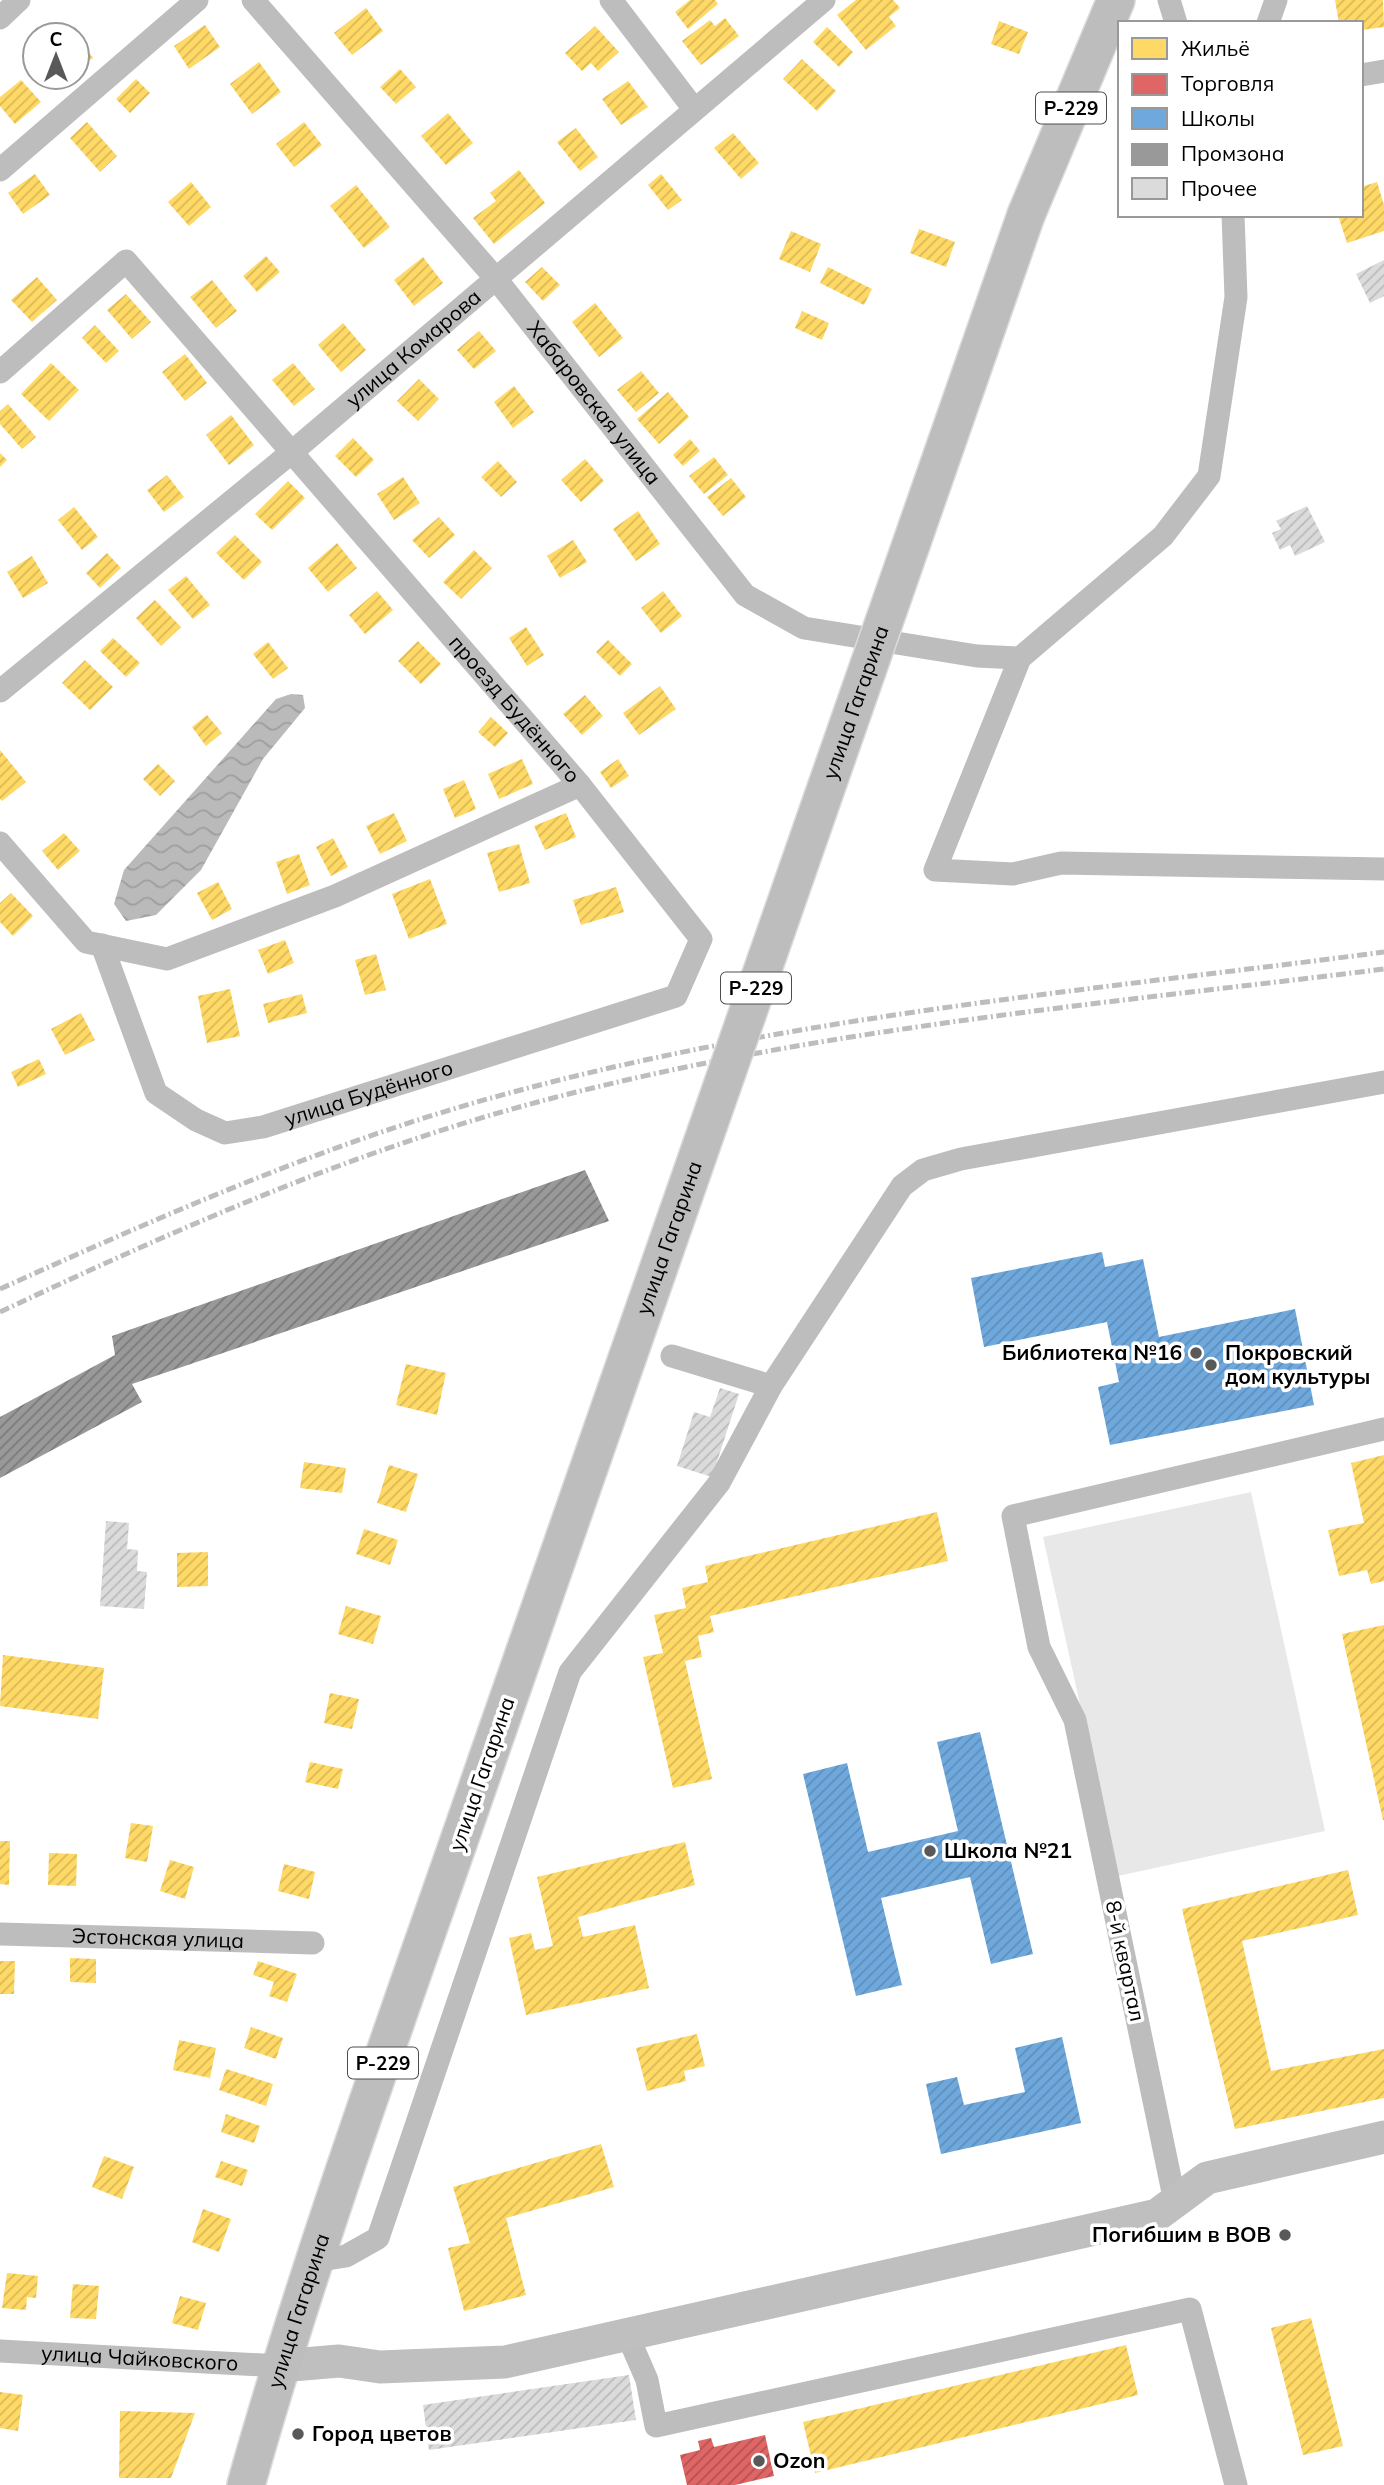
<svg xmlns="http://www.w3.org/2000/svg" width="1384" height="2485" viewBox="0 0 1384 2485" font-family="Mulish,sans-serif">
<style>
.pitch{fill:#e8e8e8}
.water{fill:url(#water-waves)}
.homes{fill:url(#homes-hatch)}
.shops{fill:url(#shops-hatch)}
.schools{fill:url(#schools-hatch)}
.industry{fill:url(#industry-hatch)}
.building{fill:url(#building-hatch)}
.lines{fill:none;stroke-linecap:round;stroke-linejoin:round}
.primary-casing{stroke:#dbdbdb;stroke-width:40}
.street{stroke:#bdbdbd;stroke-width:23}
.secondary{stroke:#bfbfbf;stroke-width:33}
.primary{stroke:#bdbdbd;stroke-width:37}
.rail{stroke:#bdbdbd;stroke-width:5;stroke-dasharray:10 3.5 2 3.5;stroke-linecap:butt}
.primary-bridge-casing{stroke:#dbdbdb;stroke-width:40;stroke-linecap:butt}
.primary-bridge{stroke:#bdbdbd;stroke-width:37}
.poi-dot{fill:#595959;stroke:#fff;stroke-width:2.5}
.labels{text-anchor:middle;stroke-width:7;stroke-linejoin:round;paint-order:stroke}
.shield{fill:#fff;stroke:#4c4c4c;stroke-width:2}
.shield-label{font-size:19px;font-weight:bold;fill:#000}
.street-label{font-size:21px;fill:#000;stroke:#fff}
.poi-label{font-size:21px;font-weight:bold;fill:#000;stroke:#fff;text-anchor:start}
</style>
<defs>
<pattern id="water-waves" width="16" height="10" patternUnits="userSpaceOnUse" patternTransform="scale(1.75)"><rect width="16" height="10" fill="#bababa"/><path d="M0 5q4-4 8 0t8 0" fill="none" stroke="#9e9e9e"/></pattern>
<pattern id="homes-hatch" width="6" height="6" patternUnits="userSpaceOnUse" patternTransform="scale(1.75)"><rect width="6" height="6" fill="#ffd966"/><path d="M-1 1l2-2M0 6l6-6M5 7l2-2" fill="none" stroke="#d9b857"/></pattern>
<pattern id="shops-hatch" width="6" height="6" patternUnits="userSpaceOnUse" patternTransform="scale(1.75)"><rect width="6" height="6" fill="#e06666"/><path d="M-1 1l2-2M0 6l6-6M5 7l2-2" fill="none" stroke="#b35252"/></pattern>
<pattern id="schools-hatch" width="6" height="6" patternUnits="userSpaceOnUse" patternTransform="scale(1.75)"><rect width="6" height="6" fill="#6fa8dc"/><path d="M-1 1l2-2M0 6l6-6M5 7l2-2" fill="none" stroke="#5e8fbb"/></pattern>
<pattern id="industry-hatch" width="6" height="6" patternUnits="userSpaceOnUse" patternTransform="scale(1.75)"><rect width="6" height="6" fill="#999"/><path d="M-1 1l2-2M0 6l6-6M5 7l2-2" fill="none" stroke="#7a7a7a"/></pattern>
<pattern id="building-hatch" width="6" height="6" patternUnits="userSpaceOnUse" patternTransform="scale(1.75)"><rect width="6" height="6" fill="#dbdbdb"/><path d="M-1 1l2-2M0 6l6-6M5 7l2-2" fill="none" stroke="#bababa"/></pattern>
</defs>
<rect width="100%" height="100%" fill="#fff"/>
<!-- pitch -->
<path class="pitch" d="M1251,1492L1325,1831L1118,1876L1043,1537Z"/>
<!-- water -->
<path class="water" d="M291,694L303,695L305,708L263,759L201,870L156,915L126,921L114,904L124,870L276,699Z"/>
<!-- homes -->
<g class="homes">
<path d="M690,0H715L718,4L688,29L675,12Z"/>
<path d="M856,0H893L900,8L889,17L896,26L866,50L837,15Z"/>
<path d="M1335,0H1383L1384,27L1361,30V23H1339Z"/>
<path d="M366,8L383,31L352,55L334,33Z"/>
<path d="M725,18L739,36L701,65L682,41L710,20L715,26Z"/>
<path d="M999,21L1028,32L1019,54L991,44Z"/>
<path d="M205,25L220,47L189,69L174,46Z"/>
<path d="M595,26L619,52L598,71L591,63L582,71L565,53Z"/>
<path d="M827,27L853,52L839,67L813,42Z"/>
<path d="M79,39L93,58L77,70V40Z"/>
<path d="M802,59L836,91L817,111L783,79Z"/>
<path d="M259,62L281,92L252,114L230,84Z"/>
<path d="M400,69L416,87L396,104L380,87Z"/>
<path d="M136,79L150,93L130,113L116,99Z"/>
<path d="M21,80L41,102L15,124L0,106V97Z"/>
<path d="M628,81L648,107L621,125L602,99Z"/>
<path d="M448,113L473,143L446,165L421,136Z"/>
<path d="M87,122L117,156L100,172L70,138Z"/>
<path d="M304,122L322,145L294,167L276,144Z"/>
<path d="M576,128L598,157L580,171L557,142Z"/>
<path d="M733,133L759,163L741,179L714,148Z"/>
<path d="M519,170L545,203L494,244L473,218L496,201L490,193Z"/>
<path d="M35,174L50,195L23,214L8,193Z"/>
<path d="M661,174L682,200L668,210L648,185Z"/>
<path d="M191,182L211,207L189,226L168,202Z"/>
<path d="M1377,182L1384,205V231L1347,243L1338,215H1361V187Z"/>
<path d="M356,185L390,227L364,248L330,206Z"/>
<path d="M919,229L955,242L946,267L910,253Z"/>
<path d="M791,231L821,244L810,272L779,259Z"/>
<path d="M266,256L280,272L257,292L243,276Z"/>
<path d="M423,257L443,283L414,306L394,280Z"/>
<path d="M542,267L560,285L543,301L525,282Z"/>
<path d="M828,267L872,289L864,305L820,283Z"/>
<path d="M37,277L57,300L32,322L11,300Z"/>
<path d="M212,280L237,311L216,328L190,297Z"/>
<path d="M126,294L151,322L132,339L107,310Z"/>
<path d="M595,303L623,338L599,357L572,322Z"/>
<path d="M802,311L829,323L822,340L795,328Z"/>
<path d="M343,323L366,350L341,372L318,345Z"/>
<path d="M95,325L119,351L106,363L82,338Z"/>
<path d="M479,331L496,351L474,369L457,350Z"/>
<path d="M185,354L207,383L185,401L162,372Z"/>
<path d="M51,363L79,390L49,421L21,394Z"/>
<path d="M293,363L315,389L294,406L272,380Z"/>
<path d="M641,371L659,393L636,412L617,390Z"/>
<path d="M419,379L439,399L418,421L397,401Z"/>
<path d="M514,386L534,412L513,428L494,402Z"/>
<path d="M668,392L689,417L659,444L637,419Z"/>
<path d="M8,404L36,437L22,449L0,424V411Z"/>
<path d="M231,415L254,445L229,465L206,435Z"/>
<path d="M353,438L374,460L356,477L335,456Z"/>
<path d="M690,439L700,451L683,466L673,455Z"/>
<path d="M0,453L7,460L0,467Z"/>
<path d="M714,457L728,475L704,494L689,476Z"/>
<path d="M585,459L604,481L581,502L561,480Z"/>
<path d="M498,461L517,482L501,497L481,477Z"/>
<path d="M167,475L184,497L164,512L147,490Z"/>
<path d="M403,477L420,503L394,520L377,494Z"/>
<path d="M731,478L746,497L723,516L707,497Z"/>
<path d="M288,481L305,498L272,530L255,514Z"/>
<path d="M74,507L98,537L82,550L58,520Z"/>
<path d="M638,511L660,544L636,561L613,529Z"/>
<path d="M439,517L455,535L429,558L412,540Z"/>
<path d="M235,535L262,562L244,580L216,553Z"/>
<path d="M573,540L587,562L560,578L547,556Z"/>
<path d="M337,543L357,568L328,592L308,568Z"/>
<path d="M474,550L492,568L461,599L443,582Z"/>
<path d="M107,553L121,568L100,588L86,573Z"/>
<path d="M32,556L48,583L23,598L7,572Z"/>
<path d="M186,576L210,605L193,619L168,590Z"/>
<path d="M377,591L393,610L365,634L349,615Z"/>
<path d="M663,591L682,616L661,633L641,608Z"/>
<path d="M155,600L181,627L161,646L136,618Z"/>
<path d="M526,627L544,655L527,666L509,638Z"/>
<path d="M113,638L140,663L126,677L100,651Z"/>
<path d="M608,640L632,664L620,676L596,652Z"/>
<path d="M418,641L441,664L421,684L398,661Z"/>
<path d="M268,642L288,668L273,679L253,654Z"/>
<path d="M85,660L113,687L90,710L62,683Z"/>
<path d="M660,686L676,709L639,735L623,713Z"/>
<path d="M585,695L603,716L582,735L563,714Z"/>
<path d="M207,715L222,733L206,746L192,727Z"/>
<path d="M491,717L508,733L495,747L478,732Z"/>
<path d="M0,750L26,782L2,801L0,799Z"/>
<path d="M522,759L533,784L499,799L488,774Z"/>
<path d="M618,759L629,776L611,788L600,772Z"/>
<path d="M158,764L175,781L160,796L143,779Z"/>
<path d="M464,780L476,809L455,818L443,789Z"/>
<path d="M394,813L407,841L380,854L366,826Z"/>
<path d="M566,813L576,837L545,850L534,826Z"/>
<path d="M64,833L80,851L58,870L42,851Z"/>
<path d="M333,838L348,867L331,876L316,847Z"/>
<path d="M519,844L530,883L499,892L487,853Z"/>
<path d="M299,854L310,885L287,894L276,862Z"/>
<path d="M430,879L447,924L409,939L392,894Z"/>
<path d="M218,882L232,909L212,920L197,893Z"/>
<path d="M616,887L624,912L581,925L573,900Z"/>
<path d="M11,893L33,916L13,936L0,922V903Z"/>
<path d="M285,940L294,963L268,974L258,950Z"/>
<path d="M376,954L386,990L365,995L355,960Z"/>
<path d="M230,989L240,1036L207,1043L198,996Z"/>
<path d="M302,994L307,1013L268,1023L263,1004Z"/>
<path d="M81,1013L95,1040L65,1055L51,1029Z"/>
<path d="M39,1059L46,1074L18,1087L11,1072Z"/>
<path d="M406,1364L446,1373L437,1415L396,1405Z"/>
<path d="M1384,1455V1581L1371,1584L1367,1570L1339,1576L1328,1530L1364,1523L1351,1463Z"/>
<path d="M304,1462L346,1468L342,1493L300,1488Z"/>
<path d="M389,1465L418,1474L406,1512L377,1503Z"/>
<path d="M937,1512L948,1561L710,1616L714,1632L698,1636L702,1657L685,1661L712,1779L673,1788L643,1657L663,1653L654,1615L686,1608L682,1588L708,1582L705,1566Z"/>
<path d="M364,1529L398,1540L390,1565L356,1554Z"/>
<path d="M208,1552V1586L177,1587V1553Z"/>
<path d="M346,1606L381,1616L373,1644L338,1634Z"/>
<path d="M1384,1625V1820H1383L1342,1634Z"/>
<path d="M3,1655L104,1668L98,1719L0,1706Z"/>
<path d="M330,1693L359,1699L352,1729L324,1723Z"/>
<path d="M310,1762L343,1769L338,1789L305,1782Z"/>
<path d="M131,1823L153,1826L147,1862L125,1858Z"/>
<path d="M0,1841H10L9,1885L0,1884Z"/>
<path d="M685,1842L695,1885L578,1917L583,1937L635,1925L649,1988L526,2015L509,1938L531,1933L535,1950L553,1946L537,1877Z"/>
<path d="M49,1853L77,1854L76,1886L48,1885Z"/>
<path d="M170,1860L194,1867L185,1899L160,1891Z"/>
<path d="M284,1864L315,1872L309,1899L278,1891Z"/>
<path d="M1348,1870L1358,1915L1242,1941L1271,2071L1384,2049V2098L1235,2129L1182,1909Z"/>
<path d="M70,1958L96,1959V1983L70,1982Z"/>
<path d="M0,1961H15L14,1994H0Z"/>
<path d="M258,1961L297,1974L287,2002L269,1996L274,1982L253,1975Z"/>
<path d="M251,2027L283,2038L276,2059L244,2048Z"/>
<path d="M697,2034L705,2066L684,2071L686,2081L647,2091L636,2048Z"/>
<path d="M179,2040L216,2048L210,2078L173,2070Z"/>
<path d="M226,2069L273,2084L266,2106L219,2090Z"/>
<path d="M226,2114L260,2126L254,2143L221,2132Z"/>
<path d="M601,2144L614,2187L506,2218L526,2295L464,2311L448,2248L470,2243L453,2187Z"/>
<path d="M104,2156L134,2167L122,2199L92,2187Z"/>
<path d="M221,2161L248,2170L242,2186L215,2177Z"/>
<path d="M203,2209L231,2219L219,2252L192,2242Z"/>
<path d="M7,2273L38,2276L36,2298L27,2297L26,2310L2,2308Z"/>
<path d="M73,2284L99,2286L96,2319L70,2318Z"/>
<path d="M180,2296L206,2303L198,2330L172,2323Z"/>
<path d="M1311,2318L1343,2446L1303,2455L1271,2328Z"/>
<path d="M1126,2345L1138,2395L815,2473L803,2422Z"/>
<path d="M0,2392L23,2395L18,2431L0,2428Z"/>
<path d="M120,2411L195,2413L171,2478H119Z"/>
</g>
<!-- shops -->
<path class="shops" d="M765,2435L774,2476L735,2485H687L680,2455L700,2450L698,2441L711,2438L714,2447Z"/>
<!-- schools -->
<g class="schools">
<path d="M1102,1252L1105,1267L1143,1259L1159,1337L1295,1309L1314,1405L1110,1445L1098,1387L1119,1382L1107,1322L984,1347L971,1278Z"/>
<path d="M980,1732L1033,1954L991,1964L970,1877L881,1898L902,1985L856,1996L803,1774L847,1763L868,1852L958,1831L937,1742Z"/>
<path d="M1062,2037L1081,2123L941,2154L926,2084L957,2077L964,2105L1025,2092L1015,2048Z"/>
</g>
<!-- industry -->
<path class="industry" d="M585,1170L609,1221L132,1384L142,1402L0,1478V1417L115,1355L112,1336Z"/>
<!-- building -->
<g class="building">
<path d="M1384,260V296L1370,303L1356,274Z"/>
<path d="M1307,506L1325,542L1295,556L1290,545L1280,550L1272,533L1281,529L1276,521Z"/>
<path d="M720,1388L739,1394L712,1477L677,1466L694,1412L710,1417Z"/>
<path d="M106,1521L129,1523L127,1549L138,1550L137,1571L147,1572L144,1609L100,1606Z"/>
<path d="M629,2375L636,2420L429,2450L423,2405Z"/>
</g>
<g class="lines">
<!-- primary casing -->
<g class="primary-casing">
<g id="primary">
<path d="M1026,215L1116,0"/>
<path id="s7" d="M246,2485C315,2240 404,2001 487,1760"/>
</g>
</g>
<!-- street -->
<g class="street">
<path id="s1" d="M253,0L497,280L745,595L804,628L977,656L1020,658"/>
<path d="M611,0L694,109"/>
<path d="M1169,0L1176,23"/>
<path d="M0,18L19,0"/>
<path d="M1268,23L1276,0"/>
<path d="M1361,75L1384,71"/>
<path d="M0,170L197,0"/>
<path d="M1233,215L1236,297L1209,476L1163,536L1020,658L935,870L1013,874L1061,863L1384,869"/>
<path id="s2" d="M0,372L126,261L580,785L335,896L167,959L86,942L0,843"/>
<path id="s3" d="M0,691L292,452L824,0"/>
<path id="s4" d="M102,945L156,1093L196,1120L225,1133L263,1127L676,996L701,939L580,785"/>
<path d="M672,1356L771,1386"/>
<path id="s5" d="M0,1934L313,1943"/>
<path d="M1175,2202L1075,1720L1039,1647L1013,1516L1384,1429"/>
<path d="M315,2261L346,2256L378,2238L570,1672L719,1483L771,1386L902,1186L923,1170L961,1159L1384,1082"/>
<path d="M627,2334L647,2380L656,2426L1190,2309L1236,2485"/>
<path id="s6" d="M0,2351L280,2366"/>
</g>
<!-- secondary -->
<path class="secondary" d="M280,2366L339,2361L380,2367L505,2362L1157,2215L1207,2178L1384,2137"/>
<!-- primary -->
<use href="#primary" class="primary"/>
<!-- rail -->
<g class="rail">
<path d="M0,1289C168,1213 338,1138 517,1091C800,1015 1094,990 1384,952"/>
<path d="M0,1312C170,1232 341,1156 523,1106C804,1029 1096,1005 1384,969"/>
</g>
<!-- primary-bridge casing -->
<g class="primary-bridge-casing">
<g id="primary-bridge">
<path id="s8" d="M487,1760L1026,215"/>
</g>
</g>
<!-- primary-bridge -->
<use href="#primary-bridge" class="primary-bridge"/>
</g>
<!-- markers -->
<g class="poi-dot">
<circle cx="1196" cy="1353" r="7"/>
<circle cx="1211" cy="1365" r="7"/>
<circle cx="930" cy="1851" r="7"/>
<circle cx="1285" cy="2235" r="7"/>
<circle cx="298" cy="2434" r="7"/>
<circle cx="759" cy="2461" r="7"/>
</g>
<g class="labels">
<!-- shield labels -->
<g class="shield">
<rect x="1036" y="92.5" width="70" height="31" rx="5"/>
<rect x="721" y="972.5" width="70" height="31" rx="5"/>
<rect x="348" y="2047.5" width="70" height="31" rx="5"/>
</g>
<g class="shield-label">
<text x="1071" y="115">Р-229</text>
<text x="756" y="995">Р-229</text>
<text x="383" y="2070">Р-229</text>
</g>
<!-- street labels -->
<g class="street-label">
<text dy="7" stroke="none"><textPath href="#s3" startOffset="537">улица Комарова</textPath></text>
<text dy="7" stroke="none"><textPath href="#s1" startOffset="528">Хабаровская улица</textPath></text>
<text dy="7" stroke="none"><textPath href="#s8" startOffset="1120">улица Гагарина</textPath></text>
<text dy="7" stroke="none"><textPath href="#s2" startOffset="761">проезд Будённого</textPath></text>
<text dy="7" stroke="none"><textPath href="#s4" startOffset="387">улица Будённого</textPath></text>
<text dy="7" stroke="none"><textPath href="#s8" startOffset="553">улица Гагарина</textPath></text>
<text transform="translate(482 1774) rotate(-71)" y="7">улица Гагарина</text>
<text dy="7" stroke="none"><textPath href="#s5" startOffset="158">Эстонская улица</textPath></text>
<text transform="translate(1125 1961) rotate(78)" y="7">8-й квартал</text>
<text dy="7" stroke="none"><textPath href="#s7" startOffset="182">улица Гагарина</textPath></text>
<text dy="7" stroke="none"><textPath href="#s6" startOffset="140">улица Чайковского</textPath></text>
</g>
<!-- poi labels -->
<g class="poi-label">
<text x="1182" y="1360" text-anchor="end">Библиотека №16</text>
<text x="1225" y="1360">Покровский<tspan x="1225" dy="24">дом культуры</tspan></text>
<text x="944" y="1858">Школа №21</text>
<text x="1271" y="2242" text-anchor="end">Погибшим в ВОВ</text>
<text x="312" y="2441">Город цветов</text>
<text x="773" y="2468">Ozon</text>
</g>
</g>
<!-- legend -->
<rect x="1118" y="21" width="245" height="196" fill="#ffffff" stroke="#999999" stroke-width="2"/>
<rect x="1132" y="38" width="35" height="21" fill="#ffd966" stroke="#999999" stroke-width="2"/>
<text x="1181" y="56" font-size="21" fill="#000000">Жильё</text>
<rect x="1132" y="74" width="35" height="21" fill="#e06666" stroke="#999999" stroke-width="2"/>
<text x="1181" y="91" font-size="21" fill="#000000">Торговля</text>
<rect x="1132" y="108" width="35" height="21" fill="#6fa8dc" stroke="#999999" stroke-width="2"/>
<text x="1181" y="126" font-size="21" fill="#000000">Школы</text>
<rect x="1132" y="144" width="35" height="21" fill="#999999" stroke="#999999" stroke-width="2"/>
<text x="1181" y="161" font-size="21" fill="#000000">Промзона</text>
<rect x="1132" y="178" width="35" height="21" fill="#dbdbdb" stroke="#999999" stroke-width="2"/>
<text x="1181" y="196" font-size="21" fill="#000000">Прочее</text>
<!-- north arrow -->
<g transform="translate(56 56)"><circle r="33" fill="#ffffff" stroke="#999999" stroke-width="2"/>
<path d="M0-5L12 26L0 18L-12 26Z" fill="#595959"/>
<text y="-10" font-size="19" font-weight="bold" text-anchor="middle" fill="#000000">С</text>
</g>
</svg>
